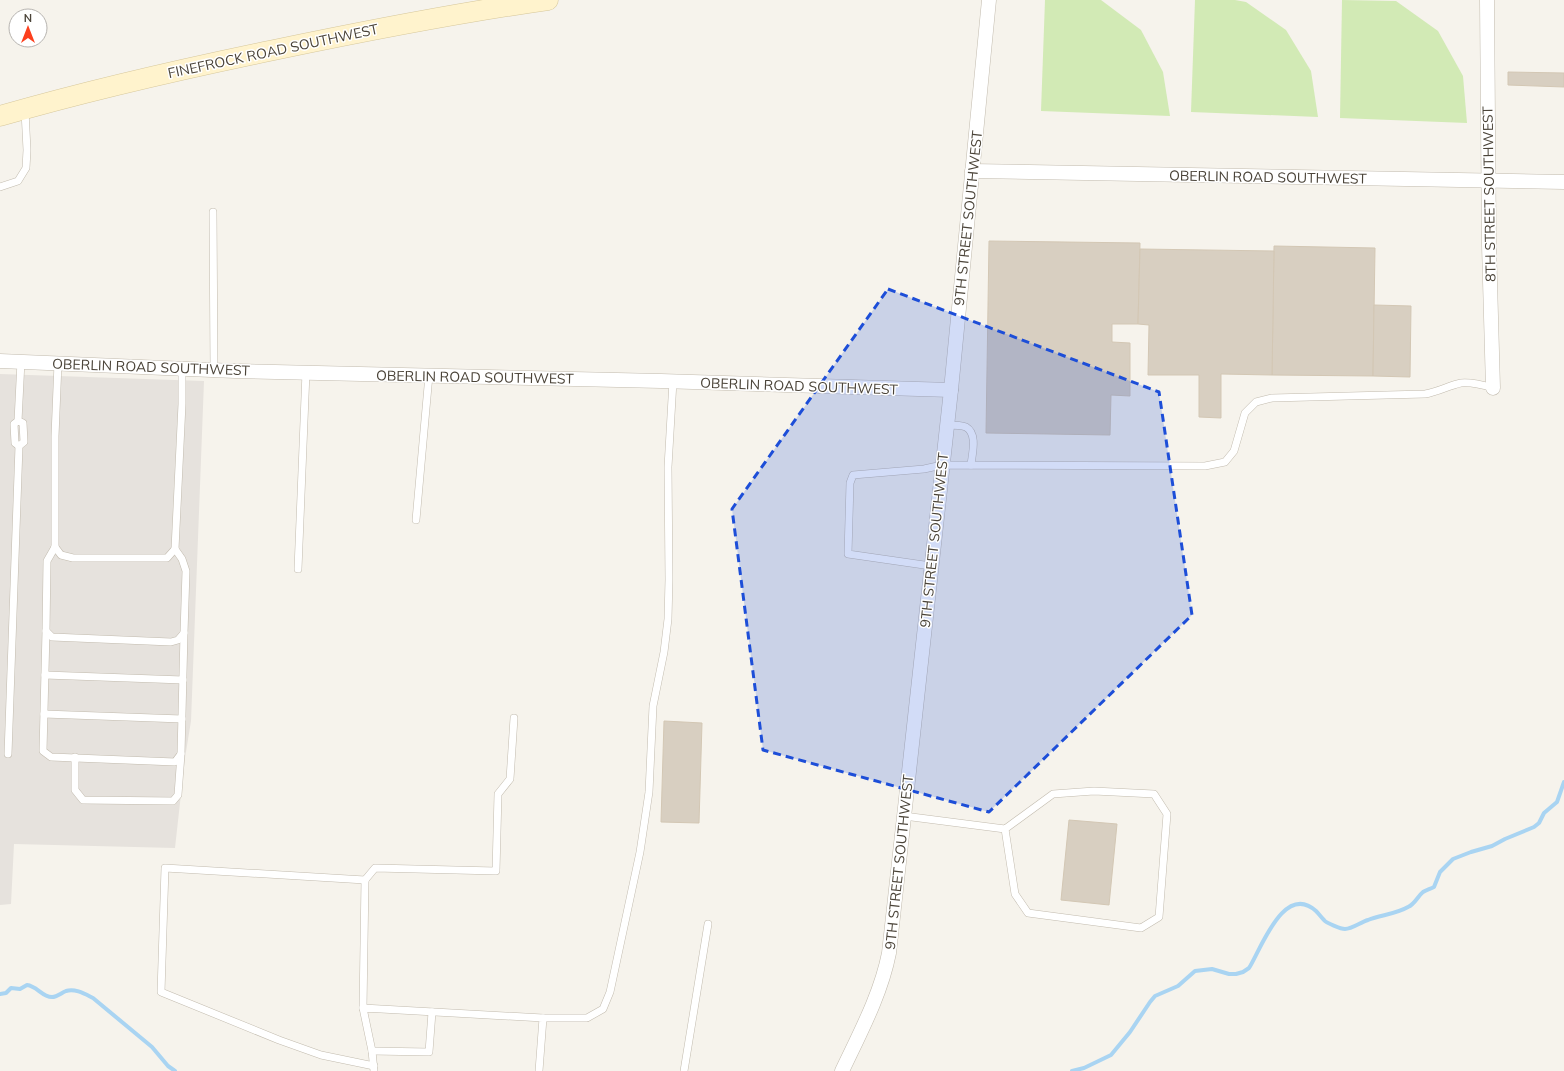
<svg xmlns="http://www.w3.org/2000/svg" width="1564" height="1071" viewBox="0 0 1564 1071" font-family="Mulish,sans-serif">
<style>
.industrial{fill:#e6e2dd}
.green{fill:#d2eab5}
.lines{fill:none;stroke-linecap:round;stroke-linejoin:round}
.stream{stroke:#a9d4f2;stroke-width:4}
.building{fill:#d8cfc1;stroke:#d3c7b4}
.service-casing{stroke:#c2bbae;stroke-width:8}
.minor-casing{stroke:#c2bbae;stroke-width:15}
.secondary-casing{stroke:#d6c79b;stroke-width:21}
.service{stroke:#fff;stroke-width:7}
.minor{stroke:#fff;stroke-width:14}
.secondary{stroke:#fff3cd;stroke-width:20}
.marked{fill:#1d4ed8;fill-opacity:0.2;stroke:#1d4ed8;stroke-width:3;stroke-dasharray:8 5;stroke-linejoin:round}
.labels{text-anchor:middle;stroke-width:3;stroke-linejoin:round;paint-order:stroke}
.street-label{font-size:14px;fill:#4b4439;stroke:#fff}
</style>
<rect width="100%" height="100%" fill="#f6f3ec"/>
<!-- industrial -->
<path class="industrial" d="M0,374L204,381L191,721L185,758L175,848L14,844L11,904L0,905Z"/>
<!-- green -->
<g class="green">
<path d="M1045,0H1101L1141,30L1163,72L1170,116L1041,111Z"/>
<path d="M1195,0H1235L1246,2L1286,30L1311,71L1318,117L1191,112Z"/>
<path d="M1342,0L1396,1L1438,31L1463,76L1467,123L1340,118Z"/>
</g>
<g class="lines">
<!-- stream -->
<g class="stream">
<path d="M0,994L6,993L11,988L20,989L27,985C37,986 42,997 52,997C57,997 61,993 66,991C75,988 85,994 93,998L152,1047L168,1066L175,1071"/>
<path d="M1072,1071L1084,1068L1111,1055L1130,1032L1150,1002L1155,996L1178,986L1195,971L1212,969L1229,974H1236L1243,972L1249,968C1261,949 1284,882 1316,911C1319,914 1321,917 1324,920C1326,923 1341,929 1345,929C1352,929 1361,922 1368,920C1381,915 1396,914 1408,907C1415,904 1417,897 1423,892C1426,890 1430,889 1434,887L1440,872L1453,859L1471,852L1492,846L1505,839L1534,827L1539,823L1544,813L1557,802L1564,782"/>
</g>
</g>
<!-- building -->
<g class="building">
<path d="M1508,72L1564,73V87L1508,85Z"/>
<path d="M989,241L1140,243L1138,324H1112V342L1130,343V396L1111,395L1110,435L986,433Z"/>
<path d="M1274,246L1375,248L1373,376L1272,375Z"/>
<path d="M1140,249L1274,251L1272,375L1221,374V418L1199,417V375H1148L1149,325L1138,324Z"/>
<path d="M1374,305L1411,306L1410,377L1373,376Z"/>
<path d="M664,721L702,723L699,823L661,822Z"/>
<path d="M1069,820L1117,824L1109,905L1061,900Z"/>
</g>
<g class="lines">
<!-- service casing -->
<g class="service-casing">
<g id="service">
<path d="M0,187L18,181L26,168L27,150L25,111"/>
<path d="M213,212L214,370"/>
<path d="M58,363L55,436V547L47,561L46,631L52,637L171,642L178,640L184,633L186,571L182,559L175,549"/>
<path d="M947,425C952,425 961,425 966,427C978,434 972,454 971,465"/>
<path d="M19,446L15,443L14,424L18,421L21,361"/>
<path d="M416,520L429,375"/>
<path d="M55,547L61,555L73,558H167L175,549L182,404V368"/>
<path d="M931,566L848,554L850,483L853,475L924,469L942,465L1205,466L1225,462L1234,451L1245,413L1256,402L1272,398L1425,394C1438,392 1450,385 1461,383C1472,382 1483,385 1493,388"/>
<path d="M298,569L306,372"/>
<path d="M46,631L43,751L51,757L175,762L181,754L184,633"/>
<path d="M45,675L183,680"/>
<path d="M44,714L182,719"/>
<path d="M8,754L19,446L24,442L23,423L18,421"/>
<path d="M75,757V790L83,800L173,801L178,795L181,754"/>
<path d="M904,816L1005,829L1053,794L1094,791L1154,794L1167,814L1159,917L1141,928L1028,913L1015,894L1005,829"/>
<path d="M363,1008L365,880"/>
<path d="M543,1018H587L603,1009L610,992L640,852L649,792L653,706L664,652L668,619L669,579L668,467L673,381"/>
<path d="M372,1051L429,1052L432,1012"/>
<path d="M374,1066L321,1055L279,1040L161,992L165,868L365,880L375,868L496,871L498,794L510,779L514,718"/>
<path d="M374,1071L372,1051L363,1008L543,1018L539,1071"/>
<path d="M684,1071L708,924"/>
</g>
</g>
<!-- minor casing -->
<g class="minor-casing">
<g id="minor">
<path d="M1487,0L1489,245L1493,388"/>
<path d="M972,171L1564,182"/>
<path d="M0,361L235,371L661,381L951,390"/>
<path d="M842,1071C860,1033 881,994 889,953L951,390L989,0"/>
</g>
</g>
<!-- secondary casing -->
<g class="secondary-casing">
<path id="secondary" d="M0,116C90,90 182,69 274,50C365,31 456,13 548,0"/>
</g>
<!-- service -->
<use href="#service" class="service"/>
<!-- minor -->
<use href="#minor" class="minor"/>
<!-- secondary -->
<use href="#secondary" class="secondary"/>
</g>
<!-- marked area -->
<path class="marked" d="M888,289L1159,392L1192,615L989,812L763,750L732,509Z"/>
<g class="labels">
<!-- street labels -->
<g class="street-label">
<text transform="translate(273 51) rotate(-12)" y="5">FINEFROCK ROAD SOUTHWEST</text>
<text transform="translate(1268 177) rotate(1)" y="5">OBERLIN ROAD SOUTHWEST</text>
<text transform="translate(1489 194) rotate(-91)" y="5">8TH STREET SOUTHWEST</text>
<text transform="translate(968 218) rotate(-84)" y="5">9TH STREET SOUTHWEST</text>
<text transform="translate(151 367) rotate(2)" y="5">OBERLIN ROAD SOUTHWEST</text>
<text transform="translate(475 377) rotate(1)" y="5">OBERLIN ROAD SOUTHWEST</text>
<text transform="translate(799 386) rotate(2)" y="5">OBERLIN ROAD SOUTHWEST</text>
<text transform="translate(934 540) rotate(-84)" y="5">9TH STREET SOUTHWEST</text>
<text transform="translate(899 862) rotate(-84)" y="5">9TH STREET SOUTHWEST</text>
</g>
</g>
<!-- north arrow -->
<g transform="translate(28 28)"><circle r="19" fill="#ffffff" stroke="#b7b4b0"/>
<path d="M0-3L7 15L0 10L-7 15Z" fill="#fc3f1d"/>
<text y="-6" font-size="11" font-weight="bold" text-anchor="middle" fill="#4b4439">N</text>
</g>
</svg>
